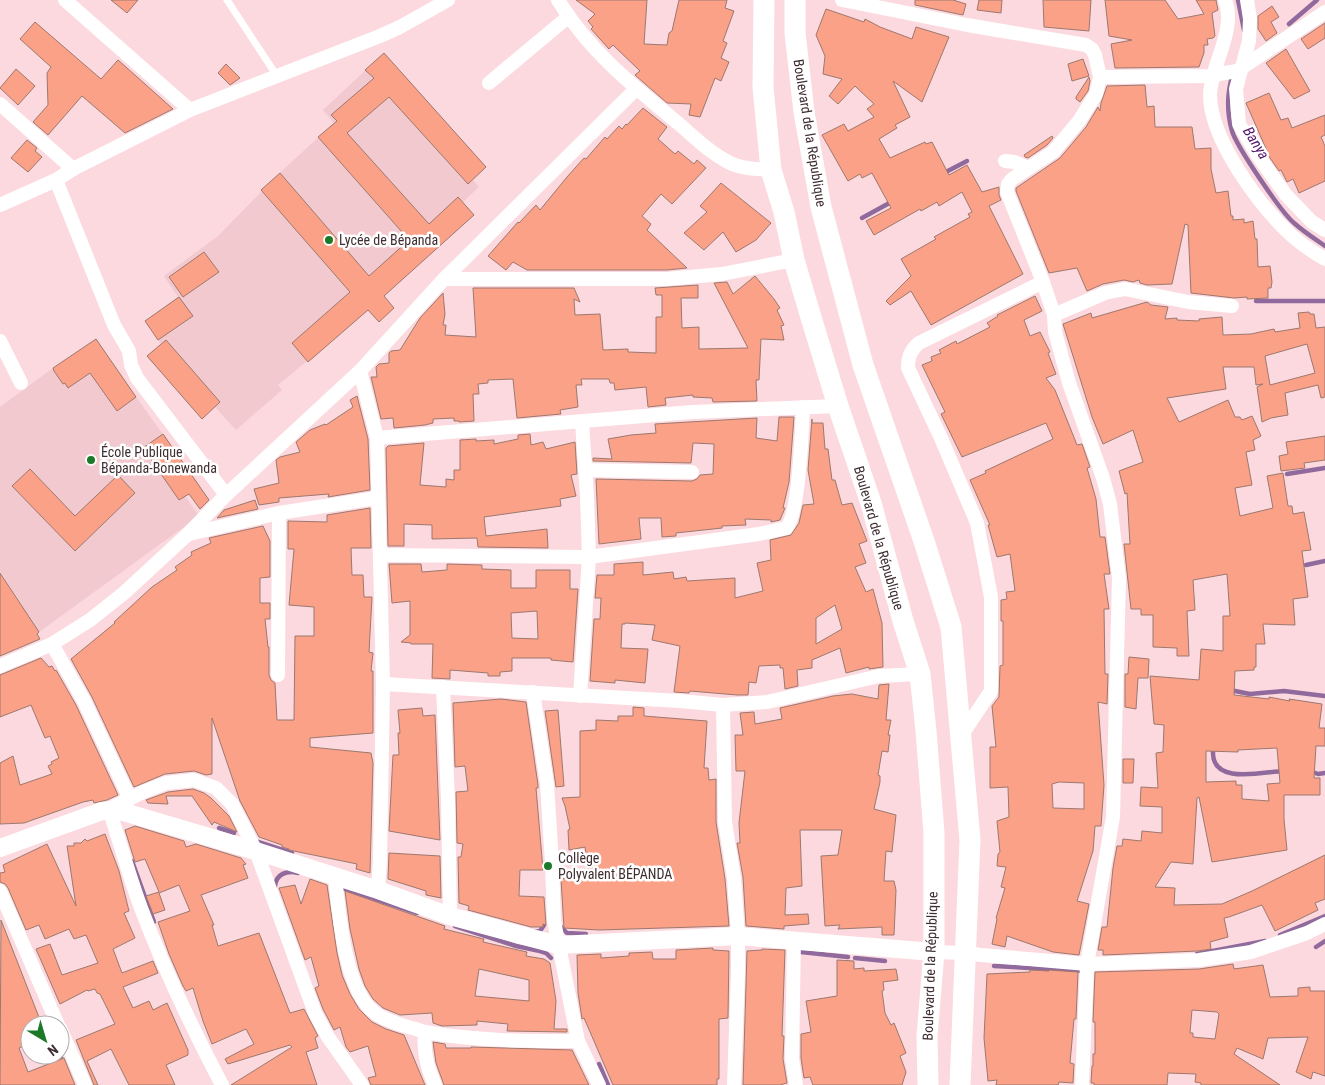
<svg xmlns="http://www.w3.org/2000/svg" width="1325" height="1085" viewBox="0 0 1325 1085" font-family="'Roboto Condensed',sans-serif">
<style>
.built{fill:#f2c9ce}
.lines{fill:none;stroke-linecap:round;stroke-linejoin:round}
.stream{stroke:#906a9c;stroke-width:4.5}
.building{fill:#faa188;stroke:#9d786e;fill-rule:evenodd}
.service{stroke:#fff;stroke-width:7}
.minor{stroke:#fff;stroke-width:14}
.tertiary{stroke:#fff;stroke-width:18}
.primary{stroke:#fff;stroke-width:21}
.poi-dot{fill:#1b7928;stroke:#fff;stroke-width:2}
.labels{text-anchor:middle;stroke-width:5;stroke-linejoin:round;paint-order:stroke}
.street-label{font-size:14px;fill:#3f2e31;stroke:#fff}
.poi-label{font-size:14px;fill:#3f2e31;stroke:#fff;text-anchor:start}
.water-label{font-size:15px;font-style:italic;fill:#55186d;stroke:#fff}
</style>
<rect width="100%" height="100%" fill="#fcd9de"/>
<!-- built -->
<g class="built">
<path d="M384,53L486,167L473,180L479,187L463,202L474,215L308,362L307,361L278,385L282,390L236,430L215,407L202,419L147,356L161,344L145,321L178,297L164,276L218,236L262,191L261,190L334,123L323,110Z"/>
<path d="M111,362L200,486L185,496L199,516L39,632L0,571V407L53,368Z"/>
</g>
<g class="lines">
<!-- stream -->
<g class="stream">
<path d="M1238,0L1244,30"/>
<path d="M1289,24L1317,0"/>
<path d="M1233,74C1227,92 1227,113 1232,131C1237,147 1281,212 1294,223C1304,232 1315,239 1325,246"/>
<path d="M942,174L967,161"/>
<path d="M862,218L893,201"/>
<path d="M1256,301H1325"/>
<path d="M1287,474L1325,468"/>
<path d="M1306,565L1325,561"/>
<path d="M1230,690L1250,694L1284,691L1325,696"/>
<path d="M1213,752C1212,785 1262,772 1283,771"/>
<path d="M1310,771L1318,774L1325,773"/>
<path d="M219,828L234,833"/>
<path d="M255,841L292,853"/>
<path d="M132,861L154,922"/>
<path d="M275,886C276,874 287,870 298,873"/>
<path d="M343,888L417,913"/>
<path d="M455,926L516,946L540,951L546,953L551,958"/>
<path d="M560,926L567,933L586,934"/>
<path d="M534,932L540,931L544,925"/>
<path d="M1280,935L1325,916"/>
<path d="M1316,947L1325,941"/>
<path d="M801,952L848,957"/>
<path d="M1197,954L1265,941"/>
<path d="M855,958L885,961"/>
<path d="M994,966L1085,971"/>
<path d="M60,1055L61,1058"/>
<path d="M599,1064L608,1085"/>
</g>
</g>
<!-- building -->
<g class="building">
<path d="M111,0H138L127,13Z"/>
<path d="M576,0H647L644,44L667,45L669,33L672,31L679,0H727L725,8L734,11L723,41L727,43L721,58L729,62L721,81L715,78L700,117L689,115L691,104L667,103L635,75L640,71L613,45L609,49L591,29L593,27L588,21L595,14Z"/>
<path d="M915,0H953L966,4L963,15L915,5Z"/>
<path d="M979,0H1002L1001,13L977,10Z"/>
<path d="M1043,0H1091L1089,31L1044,27Z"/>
<path d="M1105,0H1165L1178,19L1204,14L1196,0H1216L1218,10L1212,13L1215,36L1213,38L1207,39L1208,45H1204V53L1199,67L1115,68L1111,44L1132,40L1109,36Z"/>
<path d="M1272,6L1279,17L1271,22L1277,33L1266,41L1258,29V16Z"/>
<path d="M826,9L864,22L865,19L880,27L912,39L916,27L949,37L922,102L893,81L910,117L895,125L897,128L879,139L890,158L925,142L926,144L932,142L949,175L967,165L982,192L999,187V195L1001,200L989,206L1023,274L931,325L911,291L890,305L886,301L911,276L901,259L936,239L934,237L970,217L968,214L972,212L962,192L939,206L937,202L921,211L920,209L874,235L866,221L891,208L872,173L862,178L860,174L848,181L822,135L844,124L848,131L874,117L867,109L874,104L855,86L838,104L829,96L842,79L823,74L825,56L816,35Z"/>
<path d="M35,22L101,79L118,60L173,109L125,133L82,96L48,135L33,122L48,105L47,73L51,67L20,39Z"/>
<path d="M1325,23V38L1308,49L1301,39Z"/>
<path d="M1286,49L1310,91L1294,99L1266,63Z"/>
<path d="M384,53L486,167L468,184L389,97L347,133L429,224L458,197L474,215L384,296L394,308L379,322L368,310L308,362L292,343L350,292L261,190L280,173L369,276L409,240L318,137L337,121L331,115L374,78L365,70Z"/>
<path d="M1083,59L1089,76L1072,81L1068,64Z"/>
<path d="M226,64L240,78L230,85L218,73Z"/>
<path d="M16,69L35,86L18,105L0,88Z"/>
<path d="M1089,77L1090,81L1088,91L1080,102L1076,99V97Z"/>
<path d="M1145,85L1147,107L1154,106L1155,127H1192L1195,149L1211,148V169L1216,193L1228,191L1231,216H1233V220L1244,219V223L1253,221L1255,239H1257L1258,267L1270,266L1272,282L1271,288H1268V298L1247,299V297L1234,298L1191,293L1188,225L1185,224L1172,284L1147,285L1140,283L1139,280L1133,282L1124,280L1103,284L1087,291L1077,268L1049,273L1016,191V188L1060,158L1086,127L1098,107L1100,111L1101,103L1107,86Z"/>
<path d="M1269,93L1281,120L1288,118L1292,128L1325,115V135L1321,137L1325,146V181L1299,193L1293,179L1287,182L1281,170L1279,171L1266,152L1267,151L1246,103Z"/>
<path d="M643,108L667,127L658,139L666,146L675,154L678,151L694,164L697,160L706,168L672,204L661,194L642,216L651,224L647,230L687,268L667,270H527L513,262L506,270L488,256L518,222L519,223L536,205L540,210L567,177L584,158L586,159L605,137L607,139L619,126L622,129L626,124L627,125Z"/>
<path d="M1052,136L1053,138L1047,145L1028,158L1025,157L1024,155Z"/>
<path d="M27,140L37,148L35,151L42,157L28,172L11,158Z"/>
<path d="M721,183L771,223L756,240L736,252L723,232L704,250L684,233L707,212L700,206Z"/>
<path d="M204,252L219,272L183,297L169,277Z"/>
<path d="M755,276L774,299L780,308L777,310L784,325L781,326L784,340L761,339L759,380H756L757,401L713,402L712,398L693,397V395L665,398L666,405L648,407L646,387L615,390L614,383H610L609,379H581L582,385H576L578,407L560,410L561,414L517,418L513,379L488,380V383L478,384L479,394H473L474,421L459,422V421H454V418L433,419V423L425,425L394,428L393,418L381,419L371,377H377L376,367L379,364L389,363V353L391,351L400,350L420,318L443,293L445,314L443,325H446L445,335L476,337L473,288H574L580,302L574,299L575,315L600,314L603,350L628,349V352L656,353V317H662V295H656L655,288L698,285V298H681L682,328L699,327V349L748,348L714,283L727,282L733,294Z"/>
<path d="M1035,296L1042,311L1024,320L1030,336L1040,332L1050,352L1048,353L1056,374L1046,378L1055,390L1077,445L1082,444L1090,467L1087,468L1096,499L1100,537H1105L1110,574H1104L1109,609H1104L1105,674H1108L1107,704L1098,702L1104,785L1101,826H1095L1093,851L1077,901L1089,904L1079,955L1053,952L1007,936L1005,947L992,944L997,919L996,918L1005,888L1001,887L1006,867L997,866L998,854L1000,852L997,821L1009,817L1008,787L990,788V747H996L992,706L999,697L1000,666L1003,665V621H1001V600L1007,599L1006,592L1015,591L1010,554L997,557L988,525H990L970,480L986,473L985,471L1053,439L1046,423L962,457L941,414L945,412L922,365L932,361L931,357L941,353L939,350L956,341L957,344L990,327L987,323L998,316L997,315ZM1059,782L1084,783V809L1053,808L1052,784Z"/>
<path d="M179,297L193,316L158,340L145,321Z"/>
<path d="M1147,302L1151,305L1168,307L1165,319L1177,318V320L1199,321V319L1222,317L1223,335L1251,334L1274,329L1275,332L1300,328L1298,313L1309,312L1310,314H1314L1316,328L1325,327V397L1321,398L1318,385L1285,393L1288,415L1271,418L1262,422L1257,387L1263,384L1256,385L1254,367H1223L1226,389L1167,398L1179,422L1228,400L1235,417H1240L1242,420L1252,416L1261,436L1253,440L1255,450L1246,452L1252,485L1235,488L1240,516L1273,508L1267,476L1283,473L1288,506H1292L1293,514L1304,512L1311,550L1302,551L1308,597L1293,599L1295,625L1263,624L1265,644H1256V667H1254V670L1235,671L1234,695L1269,699V697L1290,701L1289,699L1322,704L1319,728H1325V746H1316L1314,778H1320V795H1284V819L1287,850L1212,862L1199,797L1197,798L1193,864L1171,862L1155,887L1175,888L1174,905L1222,904L1252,891L1325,855V899L1315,903L1318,910L1275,931L1262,905L1229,917L1224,918L1228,937L1210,942L1211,949L1198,951L1103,955V950H1098L1102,927H1107L1113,868L1117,846H1122L1123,839L1141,841L1142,831L1162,833V807L1140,806L1141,787L1158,788L1156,753L1163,752L1164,725L1154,724L1150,676L1199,680L1201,649L1223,651V616H1230L1227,574L1193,580L1195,610L1187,611L1189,656H1177V648L1153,647V615H1141V609H1131L1124,544H1130L1127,493L1125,494L1119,471L1143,462L1133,430L1103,444L1092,417L1063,324L1091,313L1092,318ZM1307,344L1315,373L1270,385L1265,356ZM1277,748L1280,783L1267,784L1269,801L1242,799V785H1236V781L1206,782V751L1238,752V750Z"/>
<path d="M96,339L136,397L117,411L90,373L68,388L65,383L63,384L54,371L53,368Z"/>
<path d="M166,340L220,402L202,419L147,356Z"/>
<path d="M357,396L368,439L370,490L328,497L329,494L279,498V502L259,505L254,489L279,483L276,460L280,457L300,452L296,442L310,430L325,424L326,425L353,407L350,400Z"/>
<path d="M779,417H794L789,482L783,508H785L780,520L771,522V520L745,519L746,525L722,526V528L676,533V536L662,537L661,518H639L641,539L599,544L596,479L692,481L697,479L700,475L713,474L714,444L693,443L691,463L593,461V458L612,459L608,439L631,435L656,433L655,424L757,418L756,438L777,441Z"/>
<path d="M812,419V423H823L825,449H828L832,480H835L842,505L852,503L867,541L859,544L866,563L855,567L866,592L873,589L882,623L883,667L869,669V667L846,673L840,648L812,660V668L797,670L798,686L785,689L783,668H780V665L759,666L756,683L749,682L748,695H737L690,691L689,693L674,692L680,646L652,640L655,625L625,623V624H622L621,648L648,649L645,683L615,680V683L590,681L594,619H600L601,598H595L597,575H614V564L643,562V575L673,572L674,579L686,577L687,581L735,578V598L763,591L757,563L771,560L770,540L791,535L799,523L803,505L814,504L808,470ZM835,605L842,629L816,644V618Z"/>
<path d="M163,434L209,500L200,509L189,494L179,500L143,448Z"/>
<path d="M530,434L531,445L543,442L546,449L575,442L577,474L571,475L576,496L560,499L561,506L484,517L486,536L547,529L548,548L478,547L477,538L432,539V525L404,524V546H388L386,448L388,446L424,443L420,485L446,487V479L454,480V470H460V440L476,439V441L494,440V444L518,439V435Z"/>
<path d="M1325,436V460L1304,463L1305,468L1281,471L1279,456L1288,454L1286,442Z"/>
<path d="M30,469L75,516L118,475L135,493L75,551L12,486Z"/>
<path d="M255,500L258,509L217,518L224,510Z"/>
<path d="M370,508L371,548H351L352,575H363L364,597H372L369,652L373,653L371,671H373V733L310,738V747L371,753L373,763L370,873L356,869L357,864L289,850V849L282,847V845L259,837L240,801L212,718V774L206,775L194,771L165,774L134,787L92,697L71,659L115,623L114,622L152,587L177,570L175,567L192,555L191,552L211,543L209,538L263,526L270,541V577L260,578V603H270V619H265L268,647H269V675L271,680L275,683L277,720H294L295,636H314V607L289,605L294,549H288V521L327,522V515Z"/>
<path d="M389,564H421L422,572L447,570V564L482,565V569L511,570V588H536V570H570V589H578L573,662L551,660V658H512V671L500,672V676H488V673L450,670V679L432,678L433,644H411V643L401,642L410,635V601L392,603ZM537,611L538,639L512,638L511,613Z"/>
<path d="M0,573L39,632L37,634L40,639L0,656Z"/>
<path d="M1129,657L1149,659L1148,678H1138L1136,709L1125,707V674H1128Z"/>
<path d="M41,658L49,667L52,666L55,671L56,670L76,705L118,795L107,800L94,803L93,800L83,802L24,823L0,824V763L13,756L20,785L52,774L48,766L52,764L51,762L59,758L50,736L45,738L31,705L0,717V675Z"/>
<path d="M889,684L886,720H891L888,735H890L888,752L882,751L878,775L880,776V782L874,809L896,815L892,852L886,851L884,881H894L896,890L894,935H882V927L838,929L840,925L825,926L821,856L838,855L842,830H800L802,886L786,888L785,915L808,914L809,924L784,926V929L746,926L743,877L737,843H740L739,823L745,771H736L735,735H743L740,713L754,712L755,724L782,719L780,708L833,696L852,694L878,699L879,685Z"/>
<path d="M501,699L526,702L538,785V788H536L543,870H520L519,896L544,897L546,925L543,924V927H531L468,910L469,906L459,903L458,857H461L463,844L457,843L456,792L468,791L465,766L455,767L453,703Z"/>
<path d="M633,707L644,708V716L707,721L704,768H708L709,780L716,779V822L725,879L729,926L599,930L564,928L561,879L589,875L585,847L569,850L568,830L570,829L565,806L562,798L580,797V731L596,730V720L618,721V716H633Z"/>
<path d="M422,708L423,716L435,715L440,840L389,831L393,755H399L398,733H400L398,710Z"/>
<path d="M558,710L564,786L556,787L545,711Z"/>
<path d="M1123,759H1134L1133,783H1123Z"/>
<path d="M193,789L204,793L211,798L229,816L237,832L214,822L212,825L192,796H166L168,804L148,803L146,800L168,792Z"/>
<path d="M135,826L184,841L186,847L196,844L241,858L246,864L243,865L248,878L201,895L214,925H212L218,946L259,933L290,1013L304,1009L318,1036L315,1038L318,1048L306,1052L317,1085H231L292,1047L290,1045L228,1064L225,1059L254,1044L246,1029L212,1044L203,1021L193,988L186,991L183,986L169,954L158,922L190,911L179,885L159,893L165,910L153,914L146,896L159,892L145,859L135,862L125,830Z"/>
<path d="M105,834L119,871L129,911L124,913L135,938L113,949L122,973L153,961L158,973L123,987L133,1008L149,1001L153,1010L167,1003L188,1050V1055L166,1065L175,1085H129L111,1049L87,1061L98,1085H94L76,1040L115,1024L100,994L97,993L95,989L88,991L87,990L60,1004L36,949L50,944L62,975L98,963L86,935L74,939L69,929L45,939L39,925L26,930L8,888L5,884L0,882V873L5,872L3,865L47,844L76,906L67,846H74V843H81L85,839L87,841Z"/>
<path d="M389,853L440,856L441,898L426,895V891L388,879Z"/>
<path d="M310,879L327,885L337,953L342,975L350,994L359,1009L372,1022L386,1029L404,1035L425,1085H371L368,1078L376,1076L368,1046L350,1052L346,1047L340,1027L334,1030L323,1009L315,988L319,986L311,957L305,960L279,888L295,885L301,904Z"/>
<path d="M345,891L445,926L444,929L484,939L483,942L527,952L526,956L544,959L550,963L556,1001L554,1029H567V1032L507,1031L508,1024L477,1021V1025L442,1026L433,1023L432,1013L400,1015L383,1008L373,999L365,986L359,969L350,929ZM479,969L529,980V1001L475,996Z"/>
<path d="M1,920L42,1025H30V1043L19,1048L28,1072L64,1058L75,1085H0Z"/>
<path d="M713,948V950L729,951L728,1018L719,1019V1079H717V1085H613L584,1018L582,1019L578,993L577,955L601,954V958L629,956V953L652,952L653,959H676V950Z"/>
<path d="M762,949L785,950L782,1036H784L783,1059L787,1083L780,1085H743L747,951L762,950Z"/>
<path d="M837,960L854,961V969L864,968V971L896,969L898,980L883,982L884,990L882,991L885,1013L891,1025L894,1023L906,1053L900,1056L906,1072L902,1085H813L810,1077L804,1078L801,1058V1034L811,1032L806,1001L837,996Z"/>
<path d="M1233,964L1234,969L1263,965L1270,997L1298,996V988L1310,987V991H1325V1076L1313,1072L1311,1079L1296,1072L1308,1037L1268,1038L1263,1059L1237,1048L1234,1054L1280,1085H1201V1083L1195,1082L1196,1074L1168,1073L1167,1085H1094V1083H1091L1092,1066H1093V1054H1095V1022H1093L1095,972L1199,969ZM1192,1010L1217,1012L1219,1014L1215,1039L1193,1037V1033H1190Z"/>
<path d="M1030,970L1049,971V970L1078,972L1076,1019H1074L1070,1063L1074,1064L1073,1083L1059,1082L1058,1085H996L997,1080L988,1081L984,1038L987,974L1030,972Z"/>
<path d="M433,1042L445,1044L446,1048H471V1047L572,1050L589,1085H444L436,1063Z"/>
</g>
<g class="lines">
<!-- service -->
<path class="service" d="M227,0L277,76"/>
<!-- minor -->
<g class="minor">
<path d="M65,0L190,110"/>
<path d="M558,0C590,52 632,85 678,123C694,137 710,153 730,163C742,169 757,169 771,170"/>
<path d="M842,0L967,25L1086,45L1092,49L1095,55L1100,77L1096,94L1079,121L1053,152L1012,179L1008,184L1007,192L1043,282"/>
<path d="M1225,0C1237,29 1210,67 1210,96C1211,141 1260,206 1291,235C1301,244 1313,252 1325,259"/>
<path d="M1247,0L1250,19L1249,41L1236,89L1239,124L1258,156L1286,195L1312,222L1325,230"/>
<path d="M1100,77L1214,76L1219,74L1237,71L1325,12"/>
<path d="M489,83L568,17"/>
<path d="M0,104L73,169"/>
<path d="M1005,161L1014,162L1028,168"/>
<path d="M56,180L114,325L129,351L131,365L137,378L226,495"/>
<path d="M0,205L56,180L73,169L190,110L380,36L400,27L448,0"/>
<path d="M444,279H667L722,274L794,260"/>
<path d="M1054,315L1105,293L1125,289L1188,302L1232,306"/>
<path d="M0,341L21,383"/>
<path d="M360,371L377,438"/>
<path d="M585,470L692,472"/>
<path d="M189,534L279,513L377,498"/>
<path d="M381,555L589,557L759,534L786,528C799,516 802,429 803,407"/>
<path d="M52,644L84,701L130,799"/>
<path d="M0,666L52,644L90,620L124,593L188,534L226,495L360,371L444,279L636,89"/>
<path d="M278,675L279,513"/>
<path d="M383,684L680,701L723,705L767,702L879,676L920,674"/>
<path d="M443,687L448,800L450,916"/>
<path d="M533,692L547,784L552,863L554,921L578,1041L599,1085"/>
<path d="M580,696L589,557L587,496L582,422"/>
<path d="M723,705L725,822L734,878L738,936V973L734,1085"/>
<path d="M961,736L991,691V597L977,523L941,438L908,368C908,356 911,350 919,343L1043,282L1054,315L1055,332L1069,383L1103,478L1110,504L1119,578L1113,817L1087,964L1082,1085"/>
<path d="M335,876C339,913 344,994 378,1015C392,1024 411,1027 425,1032"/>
<path d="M378,890L380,860L383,684L377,438L692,412L838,406"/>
<path d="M0,891L58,1025"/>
<path d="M794,940L792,1059L796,1085"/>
<path d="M934,952L965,953L981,955L1087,964L1199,960L1251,952L1307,933L1325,924"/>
<path d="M60,1028L85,1085"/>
<path d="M222,1085C192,1028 164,969 141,908C129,876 120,842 109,809L143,792L166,783L194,780L216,788L232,804L256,851L315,1013L328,1037L362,1085"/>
<path d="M435,1085C427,1068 423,1051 425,1032C475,1041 527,1041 578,1041"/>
</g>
<!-- tertiary -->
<path class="tertiary" d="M0,848L102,811L117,810L256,851L378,890L450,916L558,945L738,936L934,952"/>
<!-- primary -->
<g class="primary">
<path d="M764,0L763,87L771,170L784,212L794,260L810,314L838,406L871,503L903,621L920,674L926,731L934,833V952L927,1036L928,1085"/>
<path d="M795,0V33L804,112L821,207L863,365L924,541L951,627L970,840L960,1085"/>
</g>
</g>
<!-- markers -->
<g class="poi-dot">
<circle cx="329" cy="240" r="5"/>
<circle cx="91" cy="460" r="5"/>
<circle cx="548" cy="866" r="5"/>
</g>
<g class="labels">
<!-- street labels -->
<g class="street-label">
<text transform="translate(810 133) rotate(81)" y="5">Boulevard de la République</text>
<text transform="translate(879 538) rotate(74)" y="5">Boulevard de la République</text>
<text transform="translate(930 966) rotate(-88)" y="5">Boulevard de la République</text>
</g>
<!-- poi labels -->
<g class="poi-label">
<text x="339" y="245">Lycée de Bépanda</text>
<text x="101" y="457">École Publique<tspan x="101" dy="16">Bépanda-Bonewanda</tspan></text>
<text x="558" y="863">Collège<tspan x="558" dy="16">Polyvalent BÉPANDA</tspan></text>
</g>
<!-- water labels -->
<g class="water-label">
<text transform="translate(1256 143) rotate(58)" y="5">Banya</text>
</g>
</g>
<!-- north arrow -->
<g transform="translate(45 1040) rotate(142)"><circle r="24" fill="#ffffff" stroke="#b2abad"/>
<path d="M0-4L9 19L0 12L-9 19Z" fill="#1b7928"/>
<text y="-8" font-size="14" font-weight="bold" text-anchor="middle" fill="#3f2e31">N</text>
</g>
</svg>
